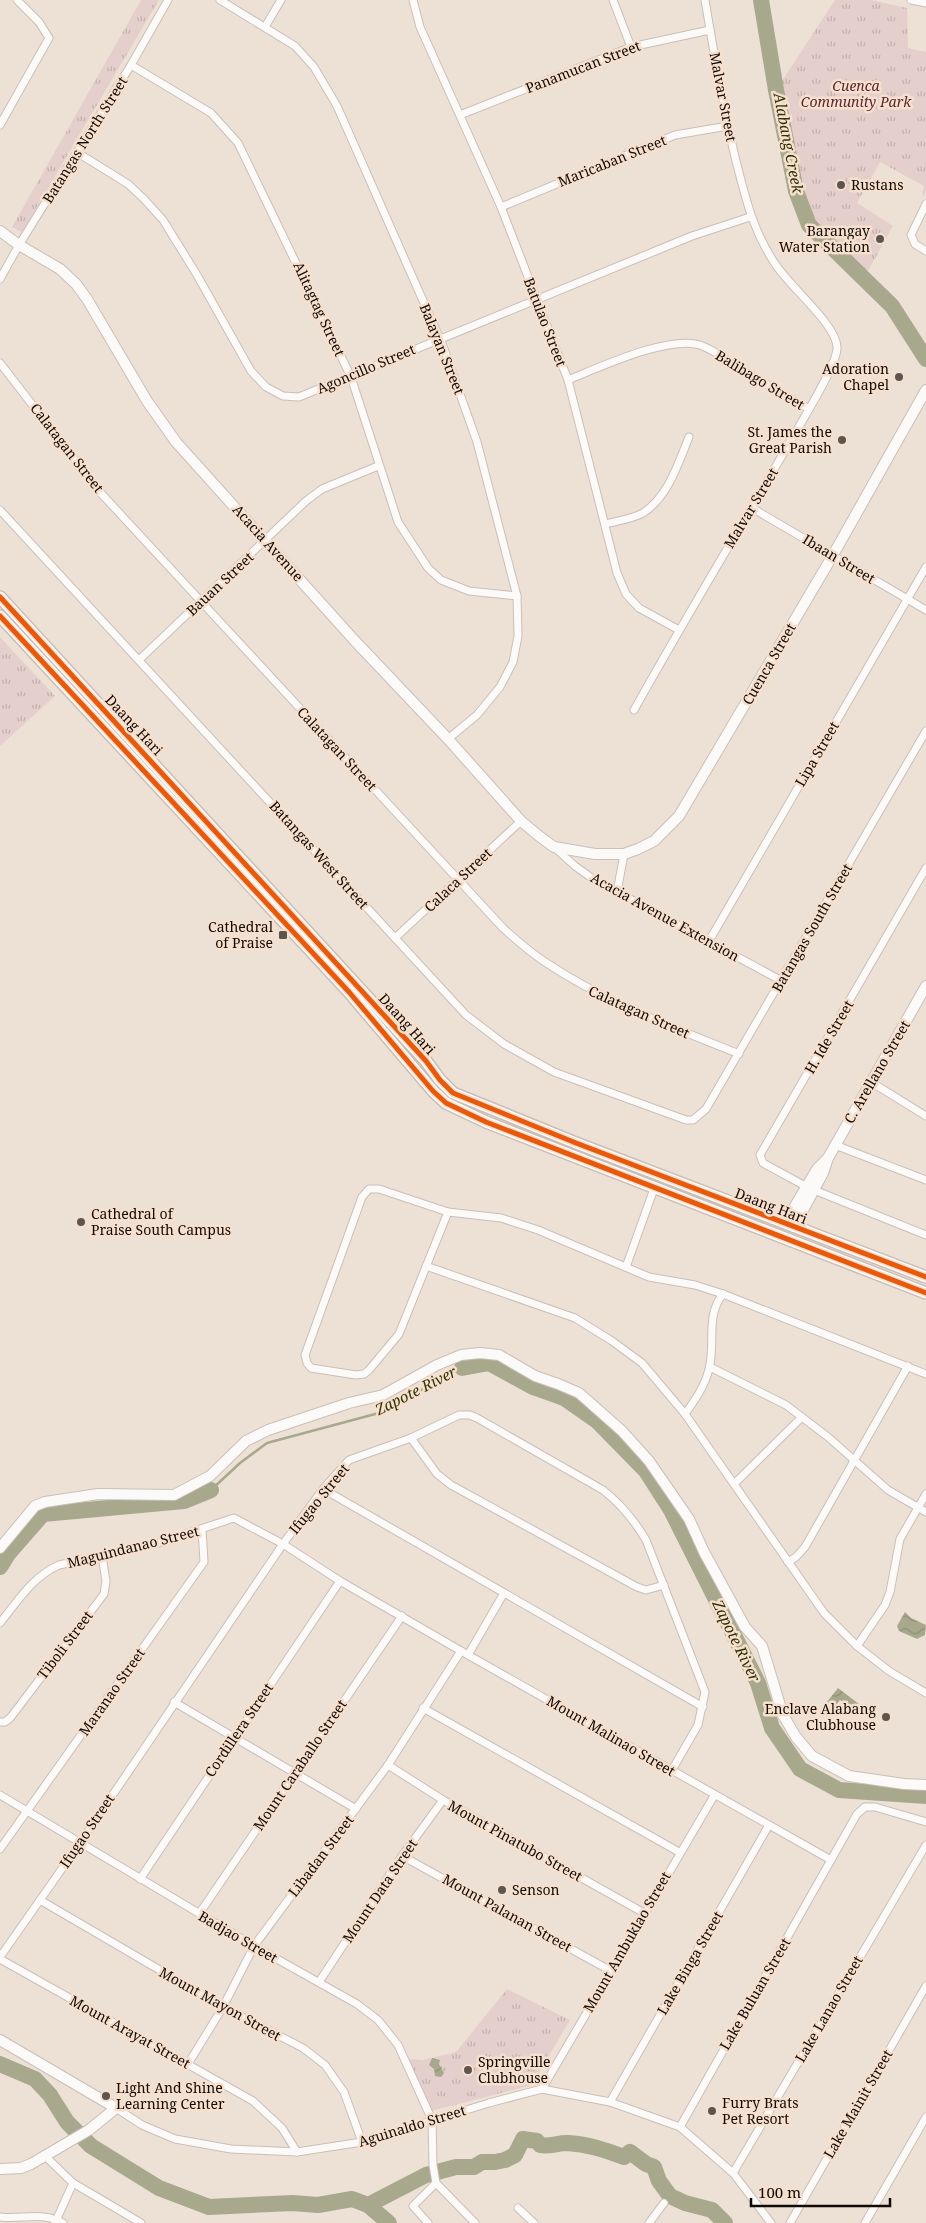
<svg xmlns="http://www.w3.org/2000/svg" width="926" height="2223" viewBox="0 0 926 2223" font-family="'Noto Serif',serif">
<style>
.park{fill:url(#park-tufts)}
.water{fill:url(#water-waves)}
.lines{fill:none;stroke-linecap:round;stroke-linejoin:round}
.stream{stroke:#a7a88c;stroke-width:2.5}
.river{stroke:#a7a88c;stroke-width:16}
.street-casing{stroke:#c9bfb8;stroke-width:9}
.secondary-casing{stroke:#c9bfb8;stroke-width:12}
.primary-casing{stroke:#c9bfb8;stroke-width:14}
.street{stroke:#fcfaf9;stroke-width:7}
.secondary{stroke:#fcfaf9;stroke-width:10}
.primary{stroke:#fcfaf9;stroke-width:11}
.cycleway-casing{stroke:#f6e0cd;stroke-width:8}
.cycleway{stroke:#e8590c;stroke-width:5}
.poi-dot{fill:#5e554e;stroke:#f6e0cd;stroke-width:2}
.labels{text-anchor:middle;stroke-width:5;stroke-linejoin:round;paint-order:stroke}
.street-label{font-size:14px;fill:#110a05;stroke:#f6e0cd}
.park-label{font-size:14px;font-style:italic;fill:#5b2431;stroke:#f6e0cd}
.poi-label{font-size:14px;fill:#110a05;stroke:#f6e0cd;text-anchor:start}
.water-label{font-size:15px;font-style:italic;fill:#2e3407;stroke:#f6e0cd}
</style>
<defs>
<pattern id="park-tufts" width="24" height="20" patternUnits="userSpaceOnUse" patternTransform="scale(1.25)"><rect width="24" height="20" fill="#e4cfcc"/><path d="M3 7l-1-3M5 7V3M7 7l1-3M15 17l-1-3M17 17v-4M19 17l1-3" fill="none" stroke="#c3b0ae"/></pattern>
<pattern id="water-waves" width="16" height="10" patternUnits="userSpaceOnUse" patternTransform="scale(1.25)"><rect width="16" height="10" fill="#a7a88c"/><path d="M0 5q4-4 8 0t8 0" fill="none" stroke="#8f8f77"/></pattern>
</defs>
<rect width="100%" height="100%" fill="#ede1d6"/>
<!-- park -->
<g class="park">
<path d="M141,0H159L22,232L12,227Z"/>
<path d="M835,0H871L907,8L908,48L926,52V191L922,197L924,186L880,162L857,203L893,226L868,271L834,251L809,225L776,90Z"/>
<path d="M0,637L55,696L0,746Z"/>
<path d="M507,1989L570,2020L532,2085L431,2111L409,2059L423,2060L456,2052Z"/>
</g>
<!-- water -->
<g class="water">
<path d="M905,1612L911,1618L926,1625L925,1635L917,1639L899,1631L897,1626Z"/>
<path d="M838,1688L859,1704L854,1711L840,1700L830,1713L823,1707Z"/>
<path d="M432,2058L440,2060L439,2064L444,2073L441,2077L435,2076L434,2069L429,2065Z"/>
</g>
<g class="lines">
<!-- stream -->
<path class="stream" d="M211,1490L240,1463L267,1443L379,1413L462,1368"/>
<!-- river -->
<g class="river">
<path d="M761,0L776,90L796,191L809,225L892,306L926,359"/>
<path d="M462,1368L489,1363L533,1387L564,1398L597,1421L646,1471L671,1510L758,1683L772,1728L800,1769L839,1790L926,1796"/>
<path d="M0,1567L8,1554L43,1514L184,1501L211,1490"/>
<path d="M0,2064L35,2079L50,2095L67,2122L91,2146L159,2188L209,2207L293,2203L318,2205L352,2199L368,2205L389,2223"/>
<path d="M368,2205L426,2175L456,2167H474L482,2162H495L505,2160L515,2155L523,2139L537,2141L540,2145C550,2147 557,2143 567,2143C588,2144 605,2150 624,2157L630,2152L646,2164L654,2167L659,2181L670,2196L685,2203L712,2210L725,2223"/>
</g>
<!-- street casing -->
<g class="street-casing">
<g id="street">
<path d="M220,0L295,46L314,67L337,106L443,346L477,442L517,596L518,636L513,662L500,687L477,715L448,739"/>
<path d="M413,0L420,27L501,207L568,380L617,573L626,594L639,608L679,630"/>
<path d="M613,0L631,47"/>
<path d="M911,0L926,3"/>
<path d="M265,27L281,0"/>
<path d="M131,65L211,113L238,143L351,377L398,522L428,568L441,580L469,591L517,596"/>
<path d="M460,115L631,47L710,30"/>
<path d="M0,125L49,38L39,22L17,0"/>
<path d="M78,153L128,184L144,199L163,220L197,275L251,371L266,387L283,396L299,397L692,236L750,217"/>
<path d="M926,204L911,235L915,244L926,251"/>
<path d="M501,207L675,135L728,126"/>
<path d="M0,279L19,245L131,65L168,0"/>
<path d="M0,363L98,490L503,928C516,940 530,952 545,962C605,1002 672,1027 739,1054"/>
<path d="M568,380C598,368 668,335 700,345C719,352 735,366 753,376C771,387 790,398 809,409"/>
<path d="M752,508L926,610"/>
<path d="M0,510L466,1015L504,1044L554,1072L686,1120H693L706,1109L926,731"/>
<path d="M605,524C617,521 632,519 643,513C668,497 678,464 689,437"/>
<path d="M139,660L306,501L322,489L378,466"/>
<path d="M634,710C687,615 743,523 797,430C806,414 838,363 837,347C836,324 790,287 776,265C753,232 746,199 736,161C723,108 714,54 705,0"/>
<path d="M555,848L575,866L593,879L782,981"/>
<path d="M617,892L624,854"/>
<path d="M395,938L521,821"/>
<path d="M709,941L926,567"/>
<path d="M871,1082L926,1116"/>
<path d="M835,1145L926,1180"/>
<path d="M807,1187L763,1163L760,1155L926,868"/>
<path d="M369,1189H379L448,1212L399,1334L369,1370L364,1374L356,1375L311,1368L307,1363L305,1355L362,1197Z"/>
<path d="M814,1190L926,1235"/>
<path d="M448,1212L501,1218L538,1230L649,1277L695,1285L723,1294L926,1374"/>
<path d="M426,1266L575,1318L612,1341L642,1363L685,1414L824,1613L857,1646L889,1671L926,1693"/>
<path d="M626,1267L655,1186"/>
<path d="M710,1367L786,1405L828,1437L888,1490L926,1512"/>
<path d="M685,1414C695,1400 705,1386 709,1369C716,1343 705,1316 723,1294"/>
<path d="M411,1438L437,1474L451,1485L637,1587L646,1590L664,1585"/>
<path d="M734,1484L802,1417"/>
<path d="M323,1489L703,1707"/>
<path d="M788,1562L796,1557L805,1547L908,1366"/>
<path d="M0,1623C18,1601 32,1577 59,1565L158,1543L234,1518L283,1544L340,1581L468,1655L831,1860L857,1814L865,1807H875L926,1822"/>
<path d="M857,1646L885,1605L890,1592L900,1539L926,1494"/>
<path d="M468,1655L504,1593"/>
<path d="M174,1702L356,1809"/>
<path d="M423,1708L679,1852"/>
<path d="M0,1722H5L11,1717L104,1594L106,1581L102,1556"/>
<path d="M388,1765L443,1800L644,1913"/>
<path d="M0,1795L254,1946L357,2004L378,2020L398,2045L432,2120L433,2165L436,2183L475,2223"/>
<path d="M0,1849L204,1562L202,1529"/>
<path d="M402,1856L611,1971"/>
<path d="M140,1879L340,1581"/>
<path d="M40,1900L223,2007L303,2048L325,2065L344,2092L362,2142"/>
<path d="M199,1914L402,1616"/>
<path d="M0,1957L80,1843L283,1544L323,1489L349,1460L411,1438L459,1415H470L477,1418L603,1490C621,1504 634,1520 646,1540L705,1692L698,1725L672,1770"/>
<path d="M0,1959L253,2101L282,2128L297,2152"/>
<path d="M319,1982L402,1856L443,1800"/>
<path d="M188,2064L223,2007L254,1946L388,1765L461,1651"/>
<path d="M542,2089L714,1796"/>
<path d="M610,2102L769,1825"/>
<path d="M116,2108L142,2125L175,2139L231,2149L297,2152L362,2142L489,2103L542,2089L610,2102L680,2127L733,2173L771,2223"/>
<path d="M680,2127L831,1860"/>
<path d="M45,2156L73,2183L141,2223"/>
<path d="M733,2173L926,1845"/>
<path d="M518,2208L534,2223"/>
<path d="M0,2217C22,2220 42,2211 63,2223"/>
<path d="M55,2223L73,2183"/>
<path d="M428,2223L413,2206L436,2183"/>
<path d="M649,2223L664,2203"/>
<path d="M790,2223L926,1986"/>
<path d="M865,2223L926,2117"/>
</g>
</g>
<!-- secondary casing -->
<g class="secondary-casing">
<g id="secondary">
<path d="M0,231L19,245L60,269L76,284L87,299L147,401L176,442L355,641L448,739L521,821L539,836L554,847L595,854H624L638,849L654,841L679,816L833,555L926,390"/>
<path d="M785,1223L817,1169L827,1159"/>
<path d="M794,1227L823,1173L828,1158L926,986"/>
<path d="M0,1548L35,1506L45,1502L98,1494L174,1495L210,1476L246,1441L268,1430L349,1403L383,1395L437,1365L461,1355L480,1353L499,1355L535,1376L558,1384L579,1393L622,1431L649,1461L689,1519L704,1552L745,1627L762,1646L783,1715L796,1737L812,1756L849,1776L904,1784L926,1785"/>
<path d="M0,2040L116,2108L89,2130L31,2164L21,2168L0,2169"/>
</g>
</g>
<!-- primary casing -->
<g class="primary-casing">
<g id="primary">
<path d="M0,597L426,1061L440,1080L453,1093L576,1143L926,1277"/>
<path d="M0,616L349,992L433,1091L446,1103L486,1122L926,1293"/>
</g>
</g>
<!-- street -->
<use href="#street" class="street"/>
<!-- secondary -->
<use href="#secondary" class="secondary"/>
<!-- primary -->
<use href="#primary" class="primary"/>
<!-- cycleway casing -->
<g class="cycleway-casing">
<g id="cycleway">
<path d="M0,597L426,1061L440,1080L453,1093L576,1143L926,1277"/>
<path d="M0,616L349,992L433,1091L446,1103L486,1122L926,1293"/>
</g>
</g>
<!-- cycleway -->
<use href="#cycleway" class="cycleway"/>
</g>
<!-- markers -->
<g class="poi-dot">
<circle cx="841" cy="185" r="5"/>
<circle cx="880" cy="239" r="5"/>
<circle cx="899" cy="377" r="5"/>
<circle cx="842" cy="440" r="5"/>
<rect x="278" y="930" width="10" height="10" rx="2.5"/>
<circle cx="81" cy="1222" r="5"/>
<circle cx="886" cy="1717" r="5"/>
<circle cx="502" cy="1890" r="5"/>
<circle cx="468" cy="2070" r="5"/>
<circle cx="106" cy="2096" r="5"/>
<circle cx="712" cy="2111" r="5"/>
</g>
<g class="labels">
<!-- street labels -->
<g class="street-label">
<text transform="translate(583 67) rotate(-21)" y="5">Panamucan Street</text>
<text transform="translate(723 97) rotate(79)" y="5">Malvar Street</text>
<text transform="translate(85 140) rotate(-58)" y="5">Batangas North Street</text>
<text transform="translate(612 161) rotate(-22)" y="5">Maricaban Street</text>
<text transform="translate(319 309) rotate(65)" y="5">Alitagtag Street</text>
<text transform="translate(545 322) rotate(69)" y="5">Batulao Street</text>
<text transform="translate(442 349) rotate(68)" y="5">Balayan Street</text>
<text transform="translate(366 369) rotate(-23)" y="5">Agoncillo Street</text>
<text transform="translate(760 380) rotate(31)" y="5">Balibago Street</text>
<text transform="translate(67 448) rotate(52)" y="5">Calatagan Street</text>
<text transform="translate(751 508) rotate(-59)" y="5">Malvar Street</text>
<text transform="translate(268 543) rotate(48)" y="5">Acacia Avenue</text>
<text transform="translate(839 559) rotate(31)" y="5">Ibaan Street</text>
<text transform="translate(220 584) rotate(-43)" y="5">Bauan Street</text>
<text transform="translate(769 664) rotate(-60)" y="5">Cuenca Street</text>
<text transform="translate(134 725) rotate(47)" y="5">Daang Hari</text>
<text transform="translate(337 749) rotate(47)" y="5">Calatagan Street</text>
<text transform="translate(817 754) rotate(-60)" y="5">Lipa Street</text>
<text transform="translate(319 855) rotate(48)" y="5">Batangas West Street</text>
<text transform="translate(458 880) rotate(-43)" y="5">Calaca Street</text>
<text transform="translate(665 917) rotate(29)" y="5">Acacia Avenue Extension</text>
<text transform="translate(812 928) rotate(-60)" y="5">Batangas South Street</text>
<text transform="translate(639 1012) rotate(24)" y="5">Calatagan Street</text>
<text transform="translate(407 1024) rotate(48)" y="5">Daang Hari</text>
<text transform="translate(829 1037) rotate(-60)" y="5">H. Ide Street</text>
<text transform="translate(877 1072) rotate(-60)" y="5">C. Arellano Street</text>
<text transform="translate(771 1206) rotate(21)" y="5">Daang Hari</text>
<text transform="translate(319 1499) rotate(-51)" y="5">Ifugao Street</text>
<text transform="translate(133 1547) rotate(-14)" y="5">Maguindanao Street</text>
<text transform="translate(65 1645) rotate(-53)" y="5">Tiboli Street</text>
<text transform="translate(112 1692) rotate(-55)" y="5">Maranao Street</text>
<text transform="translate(239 1730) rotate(-56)" y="5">Cordillera Street</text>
<text transform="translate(611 1736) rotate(30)" y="5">Mount Malinao Street</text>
<text transform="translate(300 1765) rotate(-56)" y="5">Mount Caraballo Street</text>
<text transform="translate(87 1831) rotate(-56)" y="5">Ifugao Street</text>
<text transform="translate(515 1841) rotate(29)" y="5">Mount Pinatubo Street</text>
<text transform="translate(321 1856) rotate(-53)" y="5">Libadan Street</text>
<text transform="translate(380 1891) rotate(-56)" y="5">Mount Data Street</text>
<text transform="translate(507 1913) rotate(29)" y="5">Mount Palanan Street</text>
<text transform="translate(238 1937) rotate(30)" y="5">Badjao Street</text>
<text transform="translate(627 1942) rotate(-60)" y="5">Mount Ambuklao Street</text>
<text transform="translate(690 1963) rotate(-60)" y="5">Lake Binga Street</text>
<text transform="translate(755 1994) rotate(-60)" y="5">Lake Buluan Street</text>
<text transform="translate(220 2004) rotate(29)" y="5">Mount Mayon Street</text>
<text transform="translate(829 2009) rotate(-60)" y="5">Lake Lanao Street</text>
<text transform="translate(130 2032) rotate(29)" y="5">Mount Arayat Street</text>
<text transform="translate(858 2104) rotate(-60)" y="5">Lake Mainit Street</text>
<text transform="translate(412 2126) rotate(-17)" y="5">Aguinaldo Street</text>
</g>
<!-- park labels -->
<g class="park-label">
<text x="856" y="91">Cuenca<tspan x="856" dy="16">Community Park</tspan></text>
</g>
<!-- poi labels -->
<g class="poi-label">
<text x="851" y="190">Rustans</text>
<text x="870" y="236" text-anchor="end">Barangay<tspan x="870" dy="16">Water Station</tspan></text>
<text x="889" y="374" text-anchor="end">Adoration<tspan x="889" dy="16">Chapel</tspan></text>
<text x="832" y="437" text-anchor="end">St. James the<tspan x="832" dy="16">Great Parish</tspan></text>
<text x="273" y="932" text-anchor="end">Cathedral<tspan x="273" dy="16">of Praise</tspan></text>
<text x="91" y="1219">Cathedral of<tspan x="91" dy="16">Praise South Campus</tspan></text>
<text x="876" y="1714" text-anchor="end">Enclave Alabang<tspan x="876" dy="16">Clubhouse</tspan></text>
<text x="512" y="1895">Senson</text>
<text x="478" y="2067">Springville<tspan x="478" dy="16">Clubhouse</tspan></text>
<text x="116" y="2093">Light And Shine<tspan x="116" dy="16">Learning Center</tspan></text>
<text x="722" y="2108">Furry Brats<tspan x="722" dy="16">Pet Resort</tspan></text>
</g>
<!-- water labels -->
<g class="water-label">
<text transform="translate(788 143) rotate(79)" y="5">Alabang Creek</text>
<text transform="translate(416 1391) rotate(-27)" y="5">Zapote River</text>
<text transform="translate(736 1641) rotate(64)" y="5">Zapote River</text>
</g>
</g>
<!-- scale -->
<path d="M751 2198v8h139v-8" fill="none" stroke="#110a05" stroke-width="2.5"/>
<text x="758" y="2198" font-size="15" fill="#110a05" stroke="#f6e0cd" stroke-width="4" paint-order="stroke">100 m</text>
</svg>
